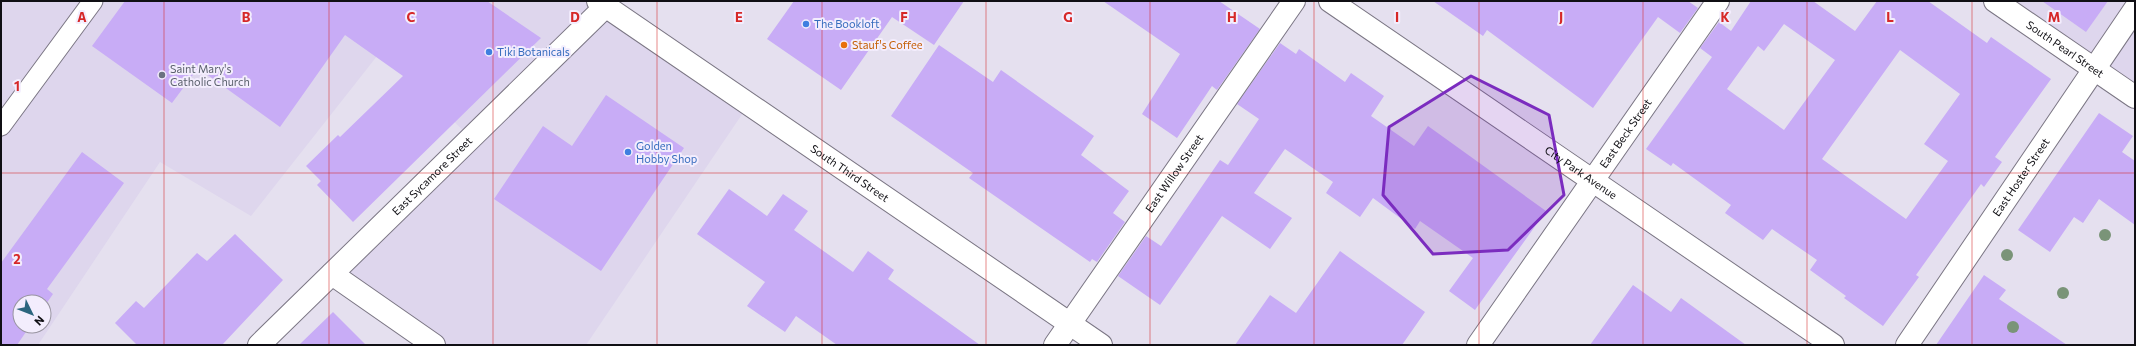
<svg xmlns="http://www.w3.org/2000/svg" width="2136" height="346" viewBox="0 0 2136 346" font-family="Commissioner,sans-serif">
<style>
.built{fill:#ded6ed;fill-rule:evenodd}
.building{fill:#c8acf6;fill-rule:evenodd}
.lines{fill:none;stroke-linecap:round;stroke-linejoin:round}
.service-casing{stroke:#7b7684;stroke-width:21}
.minor-casing{stroke:#7b7684;stroke-width:24}
.tertiary-casing{stroke:#7b7684;stroke-width:24}
.service{stroke:#fff;stroke-width:19}
.minor{stroke:#fff;stroke-width:22}
.tertiary{stroke:#fff;stroke-width:22}
.tree{fill:#7a9478}
.marked{fill:#7b2cbf;fill-opacity:0.2;stroke:#7b2cbf;stroke-width:3;stroke-linejoin:round}
.grid{fill:none;stroke:#d62828;stroke-width:1;stroke-opacity:0.55}
.shop-dot{fill:#3f7fe0;stroke:#f3edfd;stroke-width:1.5}
.food-dot{fill:#e8710a;stroke:#f3edfd;stroke-width:1.5}
.worship-dot{fill:#6b7280;stroke:#f3edfd;stroke-width:1.5}
.labels{text-anchor:middle;stroke-width:4;stroke-linejoin:round;paint-order:stroke}
.shop-label{font-size:11px;fill:#366cbe;stroke:#f3edfd;text-anchor:start}
.food-label{font-size:11px;fill:#c56008;stroke:#f3edfd;text-anchor:start}
.street-label{font-size:11px;fill:#100f14;stroke:#f3edfd}
.worship-label{font-size:11px;fill:#5b616d;stroke:#f3edfd;text-anchor:start}
.grid-label{font-size:13px;text-anchor:middle;font-weight:bold;fill:#d62828;stroke:#f3edfd;stroke-width:4;stroke-linejoin:round;paint-order:stroke}
</style>
<rect width="100%" height="100%" fill="#e5e0ef"/>
<!-- built -->
<g class="built">
<path d="M1,1H601L749,104L586,345H428L330,280L472,139L381,51L251,216L160,162L38,345H1ZM20,302H44V326H20Z"/>
<path d="M1998,1H2135V96Z"/>
</g>
<!-- building -->
<g class="building">
<path d="M125,1H487L541,38L353,222L317,185L321,181L306,166L338,135L340,137L403,76L345,35L280,127L198,68L172,103L92,46Z"/>
<path d="M794,1H964L934,45L892,17L841,90L767,39Z"/>
<path d="M1103,1H1219L1260,29L1217,90L1212,86L1177,138L1142,114L1180,54Z"/>
<path d="M1433,1H1688L1698,8L1680,33L1658,17L1593,108L1487,30L1483,36Z"/>
<path d="M1751,1H1813L1855,31L1877,1H1928L1987,43L1991,37L2051,79L1995,157L2002,162L1984,187L1981,184L1916,275L1919,277L1883,326L1844,298L1846,296L1810,270L1817,260L1772,229L1763,240L1725,213L1731,205L1673,163L1671,166L1646,149L1712,57L1700,48L1719,22L1731,31ZM1784,24L1835,60L1784,130L1727,89L1758,46L1764,51ZM1900,50L1960,94L1924,144L1948,161L1906,219L1822,159Z"/>
<path d="M2042,1H2108L2086,32Z"/>
<path d="M1280,43L1296,54L1299,49L1345,82L1351,73L1384,96L1371,116L1414,146L1428,126L1546,211L1475,310L1449,291L1473,258L1420,221L1415,229L1373,198L1360,217L1326,193L1333,182L1285,149L1254,193L1292,218L1270,249L1222,216L1160,305L1118,276L1146,236L1161,246L1220,160L1228,165L1259,119L1237,104Z"/>
<path d="M939,45L993,82L1001,70L1094,136L1081,155L1129,191L1113,213L1125,222L1097,262L1092,259L1090,262L969,178L973,173L891,116Z"/>
<path d="M606,95L684,148L601,271L494,199L543,126L572,146Z"/>
<path d="M2099,113L2133,136L2122,152L2135,161V225L2099,199L2083,223L2074,217L2050,252L2018,230Z"/>
<path d="M82,152L124,183L47,289L53,294L44,307V302H20V326H30L17,345H1V263Z"/>
<path d="M729,189L767,216L783,194L808,211L794,230L853,272L868,251L894,270L888,279L980,345H837L796,316L785,332L747,306L765,282L697,234Z"/>
<path d="M235,234L283,280L222,345H137L115,323L136,301L144,308L197,253L207,261Z"/>
<path d="M1340,251L1425,312L1402,345H1235L1270,295L1296,313Z"/>
<path d="M1984,275L2006,290L1999,299L2067,345H1936Z"/>
<path d="M1633,285L1671,312L1681,298L1746,345H1590Z"/>
<path d="M333,312L366,345H299Z"/>
</g>
<g class="lines">
<!-- service casing -->
<g class="service-casing">
<path id="service" d="M1,126L93,1"/>
</g>
<!-- minor casing -->
<g class="minor-casing">
<g id="minor">
<path id="s1" d="M1330,1L1833,345"/>
<path id="s2" d="M1995,1L2135,97"/>
<path d="M332,274L434,345"/>
<path id="s3" d="M259,345L606,6"/>
<path id="s4" d="M1055,345L1294,1"/>
<path id="s5" d="M1478,345L1718,1"/>
<path id="s6" d="M1907,345L2135,9"/>
</g>
</g>
<!-- tertiary casing -->
<g class="tertiary-casing">
<g id="tertiary">
<path id="s7" d="M598,1L1101,345"/>
</g>
</g>
<!-- service -->
<use href="#service" class="service"/>
<!-- minor -->
<use href="#minor" class="minor"/>
<!-- tertiary -->
<use href="#tertiary" class="tertiary"/>
</g>
<!-- trees -->
<g class="tree">
<circle cx="2105" cy="235" r="6"/>
<circle cx="2007" cy="255" r="6"/>
<circle cx="2063" cy="293" r="6"/>
<circle cx="2013" cy="327" r="6"/>
</g>
<!-- marked area -->
<path class="marked" d="M1471,76L1549,115L1564,195L1508,250L1433,254L1383,195L1389,127Z"/>
<!-- grid -->
<path class="grid" d="M164,1V345M329,1V345M493,1V345M657,1V345M822,1V345M986,1V345M1150,1V345M1314,1V345M1479,1V345M1643,1V345M1807,1V345M1972,1V345M1,173H2135"/>
<!-- markers -->
<g class="shop-dot">
<circle cx="806" cy="24" r="4"/>
<circle cx="489" cy="52" r="4"/>
<circle cx="628" cy="152" r="4"/>
</g>
<circle class="food-dot" cx="844" cy="45" r="4"/>
<circle class="worship-dot" cx="162" cy="75" r="4"/>
<g class="labels">
<!-- shop labels -->
<g class="shop-label">
<text x="814" y="28">The Bookloft</text>
<text x="497" y="56">Tiki Botanicals</text>
<text x="636" y="150">Golden<tspan x="636" dy="13">Hobby Shop</tspan></text>
</g>
<!-- food labels -->
<g class="food-label">
<text x="852" y="49">Stauf's Coffee</text>
</g>
<!-- street labels -->
<g class="street-label">
<text dy="4" stroke="none"><textPath href="#s2" startOffset="85">South Pearl Street</textPath></text>
<text dy="4" stroke="none"><textPath href="#s5" startOffset="258">East Beck Street</textPath></text>
<text dy="4" stroke="none"><textPath href="#s7" startOffset="305">South Third Street</textPath></text>
<text dy="4" stroke="none"><textPath href="#s4" startOffset="209">East Willow Street</textPath></text>
<text dy="4" stroke="none"><textPath href="#s1" startOffset="304">City Park Avenue</textPath></text>
<text dy="4" stroke="none"><textPath href="#s3" startOffset="242">East Sycamore Street</textPath></text>
<text dy="4" stroke="none"><textPath href="#s6" startOffset="203">East Hoster Street</textPath></text>
</g>
<!-- worship labels -->
<g class="worship-label">
<text x="170" y="73">Saint Mary's<tspan x="170" dy="13">Catholic Church</tspan></text>
</g>
</g>
<g class="grid-label">
<text x="82" y="22">A</text>
<text x="246" y="22">B</text>
<text x="411" y="22">C</text>
<text x="575" y="22">D</text>
<text x="739" y="22">E</text>
<text x="904" y="22">F</text>
<text x="1068" y="22">G</text>
<text x="1232" y="22">H</text>
<text x="1397" y="22">I</text>
<text x="1561" y="22">J</text>
<text x="1725" y="22">K</text>
<text x="1890" y="22">L</text>
<text x="2054" y="22">M</text>
<text x="17" y="91">1</text>
<text x="17" y="264">2</text>
</g>
<!-- border -->
<rect width="2136" height="346" fill="none" stroke="#100f14" stroke-width="4"/>
<!-- north arrow -->
<g transform="translate(32 314) rotate(133)"><circle r="19" fill="#f3edfd" stroke="#9894a0"/>
<path d="M0-3L7 15L0 10L-7 15Z" fill="#2c657e"/>
<text y="-6" font-size="11" font-weight="bold" text-anchor="middle" fill="#100f14">N</text>
</g>
</svg>
